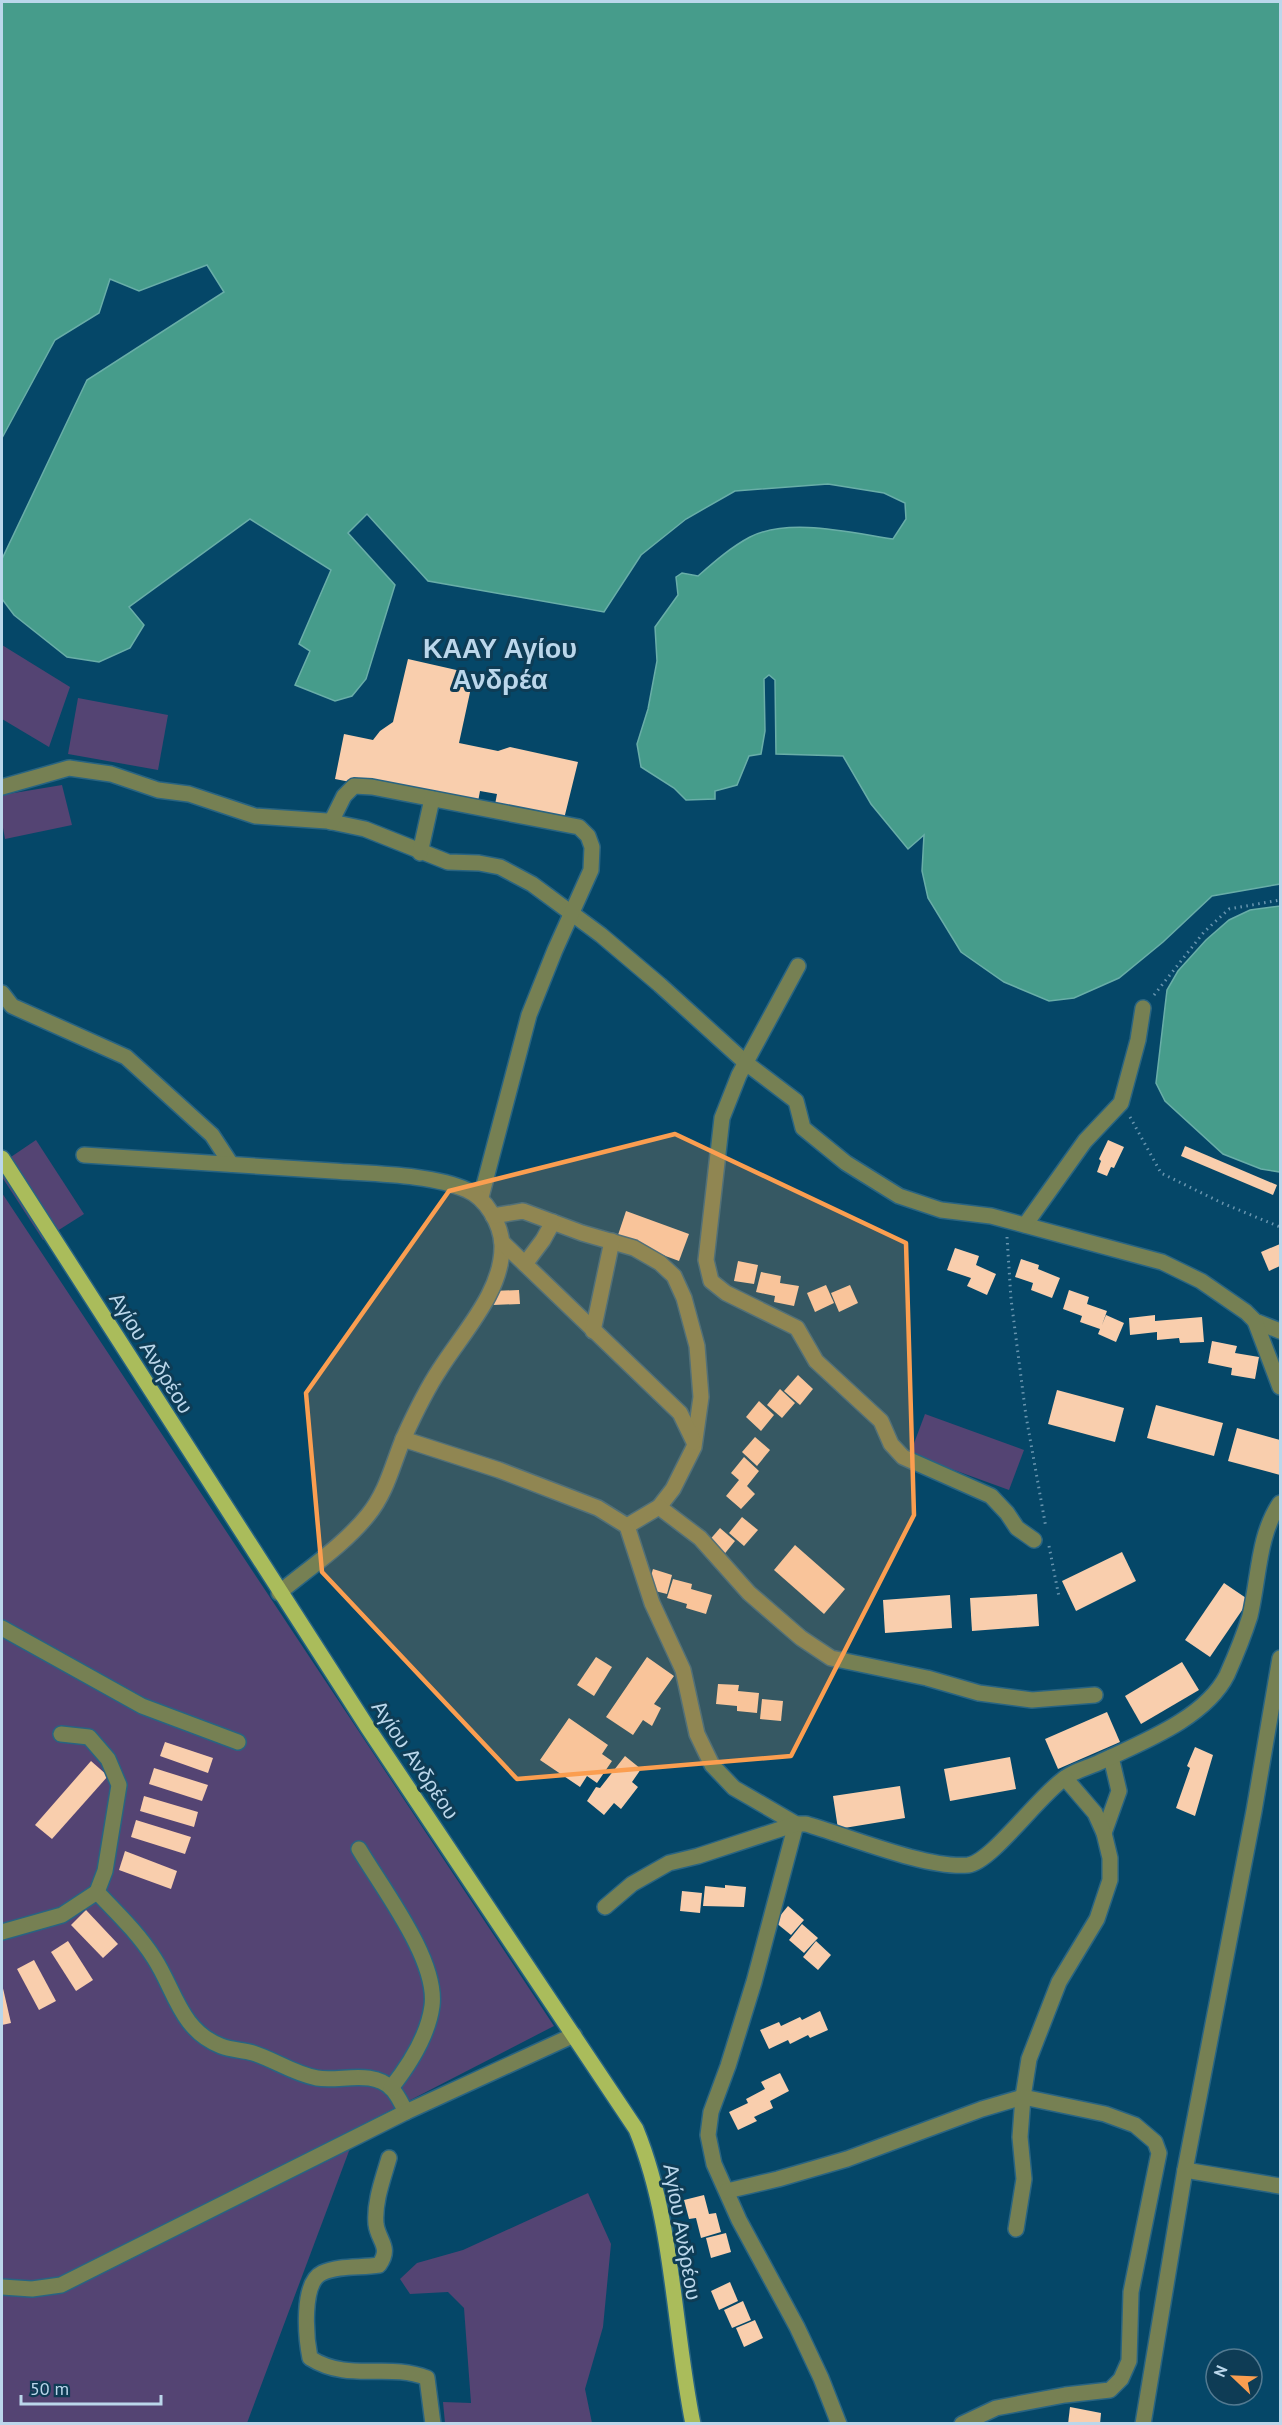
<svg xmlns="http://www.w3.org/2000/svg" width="1282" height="2425" viewBox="0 0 1282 2425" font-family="'PT Sans',sans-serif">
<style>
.green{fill:#544473}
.water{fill:#469c8b;stroke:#69aea8;stroke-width:1.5}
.building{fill:#f9cead}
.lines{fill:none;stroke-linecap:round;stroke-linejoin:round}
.minor-casing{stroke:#296482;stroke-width:18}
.major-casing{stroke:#296482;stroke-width:18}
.path{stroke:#6895af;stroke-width:3;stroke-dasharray:1.5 4.5;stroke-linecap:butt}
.minor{stroke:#768053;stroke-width:15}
.major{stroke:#aabc5b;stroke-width:15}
.marked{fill:#fb9e50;fill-opacity:0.2;stroke:#fb9e50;stroke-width:4.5;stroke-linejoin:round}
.labels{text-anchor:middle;stroke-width:6;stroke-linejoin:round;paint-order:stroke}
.street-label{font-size:21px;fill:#bbd7eb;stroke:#0e3c55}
.district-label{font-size:27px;font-weight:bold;fill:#bbd7eb;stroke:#0e3c55}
</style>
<rect width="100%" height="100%" fill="#054768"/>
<!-- green -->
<g class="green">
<path d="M2,645L70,687L49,747L2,719Z"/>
<path d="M78,698L168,715L158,770L68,754Z"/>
<path d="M62,785L72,825L5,839L2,822V795Z"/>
<path d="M36,1140L84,1214L43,1240L2,1177V1163Z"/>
<path d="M2,1193L554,2026L358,2127L247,2423H2Z"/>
<path d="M925,1414L1024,1450L1009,1490L910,1454Z"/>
<path d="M588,2193L611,2244L603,2327L585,2389L592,2423H445L443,2402L471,2403L464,2308L448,2292L410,2294L400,2279L417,2263L463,2250Z"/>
</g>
<!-- water -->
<g class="water">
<path d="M2,2H1280V884L1212,896L1163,942L1119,978L1074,998L1049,1001L1004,982L961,952L928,898L922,871L924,835L908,849L871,804L843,756L776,754L775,680L769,675L764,679L765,731L761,754L749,756L737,785L715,791V799L686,800L674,788L641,767L637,744L648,709L657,661L655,627L678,595L676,577L682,573L698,576C714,562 731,547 750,537C789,517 852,533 893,539L906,519L905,503L884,493L828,484L735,491L686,519L641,555L604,612L428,581L367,514L348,533L395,585L366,679L352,696L335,701L295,685L310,651L299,644L331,570L250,519L129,607L144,625L130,648L99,662L67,657L14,615L2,599V559L87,380L224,292L207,265L139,291L110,279L99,313L55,340L2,438Z"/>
<path d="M1280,906V1172L1261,1169L1223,1154L1165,1101L1156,1083L1167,990L1178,971L1206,940L1229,920L1250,910Z"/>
</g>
<!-- building -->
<g class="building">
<path d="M408,659L474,674L459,743L498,751L510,747L578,762L563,823L494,810L497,794L480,791L477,807L335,779L344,734L373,740L380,731L393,722Z"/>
<path d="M1108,1140L1124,1147L1114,1168L1111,1167L1107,1176L1097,1172L1101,1161L1099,1159Z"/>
<path d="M1185,1146L1277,1185L1273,1195L1181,1156Z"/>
<path d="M626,1211L689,1234L679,1261L617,1238Z"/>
<path d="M1280,1244V1266L1269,1271L1261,1252Z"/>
<path d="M955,1248L979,1256L976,1265L996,1274L987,1295L967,1286L971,1278L947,1270Z"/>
<path d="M1021,1259L1039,1265L1038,1269L1060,1278L1052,1298L1031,1290L1033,1283L1015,1277Z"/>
<path d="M738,1261L758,1265L754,1284L734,1281Z"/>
<path d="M761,1272L781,1276L780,1283L799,1286L794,1306L774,1302L775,1296L756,1292Z"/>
<path d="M826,1285L834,1303L815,1312L807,1293Z"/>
<path d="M850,1285L858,1303L839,1312L831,1293Z"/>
<path d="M519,1290L520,1304L493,1305V1291Z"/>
<path d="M1069,1290L1089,1297L1087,1304L1107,1311L1102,1325L1106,1315L1124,1323L1116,1342L1098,1334L1100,1329L1080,1322L1082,1316L1063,1309Z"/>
<path d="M1155,1315V1321L1202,1317L1204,1342L1180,1343L1179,1338L1157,1340V1332L1130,1335L1129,1318Z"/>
<path d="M1212,1341L1237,1346L1235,1353L1259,1357L1255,1379L1231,1375L1232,1368L1208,1363Z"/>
<path d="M798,1375L813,1389L800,1405L784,1391Z"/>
<path d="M780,1389L795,1403L782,1418L767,1405Z"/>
<path d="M1057,1390L1124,1408L1115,1442L1048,1424Z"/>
<path d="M759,1401L774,1415L761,1431L746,1417Z"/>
<path d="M1156,1405L1223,1423L1214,1456L1147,1438Z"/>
<path d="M1237,1428L1280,1440V1475L1228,1461Z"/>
<path d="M755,1437L770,1450L757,1466L742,1452Z"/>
<path d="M744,1457L759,1471L747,1486L755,1494L741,1509L726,1496L739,1480L731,1473Z"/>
<path d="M742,1517L758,1530L744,1546L729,1533Z"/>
<path d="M720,1528L735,1541L722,1557L707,1543Z"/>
<path d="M795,1545L845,1589L824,1614L774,1570Z"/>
<path d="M1122,1552L1136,1581L1076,1611L1062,1581Z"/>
<path d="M653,1569L672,1575L667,1594L647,1589Z"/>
<path d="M673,1579L692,1584L691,1589L712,1595L706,1614L686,1608L687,1604L667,1598Z"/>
<path d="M1224,1583L1249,1600L1210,1657L1185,1640Z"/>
<path d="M1037,1594L1039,1626L972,1631L970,1598Z"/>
<path d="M950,1595L952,1628L885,1633L883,1600Z"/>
<path d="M596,1657L612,1667L594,1696L577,1685Z"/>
<path d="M647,1657L674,1676L654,1704L661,1708L652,1726L643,1720L633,1735L606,1717Z"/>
<path d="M1182,1662L1199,1690L1141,1724L1125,1696Z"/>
<path d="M718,1684L739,1685L738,1691L759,1693L757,1713L737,1711V1706L716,1704Z"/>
<path d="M762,1699L783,1701L781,1721L760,1719Z"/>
<path d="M1107,1712L1120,1742L1058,1769L1045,1739Z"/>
<path d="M569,1718L608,1745L602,1754L612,1761L597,1783L587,1776L580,1787L540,1760Z"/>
<path d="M165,1742L213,1758L208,1773L160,1756Z"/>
<path d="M1195,1747L1213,1755L1195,1816L1176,1808L1190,1768L1187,1766Z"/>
<path d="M625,1756L641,1769L632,1782L638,1787L621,1809L614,1803L604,1815L587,1801L596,1787L600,1788Z"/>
<path d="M1010,1757L1016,1789L950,1801L944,1769Z"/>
<path d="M91,1761L108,1776L52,1839L35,1825Z"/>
<path d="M154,1768L208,1785L202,1801L149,1784Z"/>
<path d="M900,1786L905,1818L838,1829L833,1796Z"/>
<path d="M144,1796L198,1812L194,1827L140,1811Z"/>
<path d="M136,1820L191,1837L185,1854L131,1837Z"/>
<path d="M125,1851L177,1871L171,1889L119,1870Z"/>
<path d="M725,1885L746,1887L744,1907L703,1906L705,1886L725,1888Z"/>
<path d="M682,1891L702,1893L700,1913L680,1911Z"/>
<path d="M788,1906L804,1920L791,1935L775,1922Z"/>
<path d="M86,1910L118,1944L103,1958L71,1925Z"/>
<path d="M802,1924L818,1938L804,1953L789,1940Z"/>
<path d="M68,1941L93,1980L76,1991L51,1952Z"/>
<path d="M816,1941L831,1955L818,1970L803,1957Z"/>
<path d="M34,1960L56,2001L39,2010L17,1969Z"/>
<path d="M2,1984L11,2023L2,2025Z"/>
<path d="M820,2011L828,2030L810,2038L808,2035L790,2044L788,2040L769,2049L760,2030L779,2022L781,2026L800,2017L802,2020Z"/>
<path d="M780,2073L789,2091L770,2101L773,2108L754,2117L757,2121L738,2130L729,2112L748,2103L746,2099L765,2089L761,2082Z"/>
<path d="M704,2195L709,2214L716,2213L721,2232L701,2238L696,2218L689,2219L684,2200Z"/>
<path d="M726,2233L731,2252L711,2258L706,2238Z"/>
<path d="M730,2282L738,2301L719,2310L711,2291Z"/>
<path d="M743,2301L751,2320L732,2328L724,2310Z"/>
<path d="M755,2320L763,2338L744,2347L736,2328Z"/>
<path d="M1070,2407L1101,2413L1100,2424H1068Z"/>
</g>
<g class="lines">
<!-- minor casing -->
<g class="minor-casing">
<g id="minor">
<path d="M2,787L69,768L111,774L158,790L189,794L255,816L327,821L365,829L448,862L479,863L500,867L532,884L601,935L660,985L746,1063L796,1101L803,1128L846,1163L899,1196L941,1210L991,1216L1162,1262L1201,1281L1246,1312L1255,1321L1280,1331"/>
<path d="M331,822L344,796L354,786L372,787L579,827L588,836L592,847L591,870L555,950L529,1015L481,1197"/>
<path d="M420,853L432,799"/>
<path d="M798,966L739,1075L722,1118L706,1260L711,1281L726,1293L797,1328L816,1361L881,1421L891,1444L903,1457L991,1496L1007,1513L1017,1528L1034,1540"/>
<path d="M2,993L12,1006L126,1057L212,1135L231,1164"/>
<path d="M84,1155C167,1160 250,1165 333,1171C372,1174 432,1174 467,1190C486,1198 501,1224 502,1245C503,1291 464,1331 440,1369C426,1390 415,1413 404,1437C393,1463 387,1492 368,1515C344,1545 309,1568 279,1593"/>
<path d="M493,1216L523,1211L582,1233L634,1248L660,1263L674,1276L684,1298L697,1346L701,1397L694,1447L673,1489L659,1507L627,1526"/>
<path d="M1025,1225L1085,1141L1121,1103L1138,1040L1143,1008"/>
<path d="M502,1242L680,1413L694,1442"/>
<path d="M525,1264L543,1240L553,1222"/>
<path d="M1255,1321L1280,1387"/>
<path d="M593,1331L612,1241"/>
<path d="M403,1439L499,1470L598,1508L627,1526L652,1603L683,1670L697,1734L712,1765L734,1788L796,1824L754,1982L728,2066L711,2112L708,2135L714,2164L739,2220L797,2327L821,2378L839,2424"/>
<path d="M659,1507L700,1538L749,1593L801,1638L831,1658L927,1678L979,1693L1032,1700L1095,1695"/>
<path d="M2,1628L142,1706L238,1742"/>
<path d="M61,1734L89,1737L108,1759L119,1785L105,1871L97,1892C117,1913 138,1933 154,1958C175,1990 180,2030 221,2046C231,2050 243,2050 253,2053C275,2060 294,2074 317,2078C340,2082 373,2069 392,2089C398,2095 402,2105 406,2112"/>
<path d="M1104,1833L1119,1791L1111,1757"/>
<path d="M359,1849C382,1888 438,1960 432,2006C428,2036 410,2064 391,2088"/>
<path d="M605,1907L632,1884L669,1863L698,1856L796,1824H806C848,1836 927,1869 968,1865C992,1862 1039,1795 1065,1778C1074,1771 1087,1768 1098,1763C1140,1743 1205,1719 1227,1675C1235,1657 1244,1635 1250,1616C1259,1578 1258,1535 1280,1503"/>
<path d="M2,1932L62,1915L97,1892"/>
<path d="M389,2158C383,2179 374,2202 376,2224C378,2241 392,2247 379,2265C361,2268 339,2265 322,2273C301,2283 306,2338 310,2358C350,2383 387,2362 427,2378L433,2424"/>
<path d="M1185,2170L1280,2186"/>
<path d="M727,2191L778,2179L847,2159L982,2109L1023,2097L1105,2114L1135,2125L1155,2142L1159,2153L1131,2292L1129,2361L1121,2379L1110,2390L1065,2395L996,2408L962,2424"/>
<path d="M1016,2229L1024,2179L1020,2137L1023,2097L1029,2059L1059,1982L1097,1919L1110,1880V1858L1104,1833L1095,1813L1065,1778"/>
<path d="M2,2287L32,2289L61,2285L406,2112L574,2035"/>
<path d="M1143,2424L1185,2170L1254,1811L1280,1658"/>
</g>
</g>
<!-- major casing -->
<g class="major-casing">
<path id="major" d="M2,1158L368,1728L636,2129C674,2222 673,2326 693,2424"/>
</g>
<!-- path -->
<g class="path">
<path d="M1154,995L1204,932L1229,909L1280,900"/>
<path d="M1130,1117L1161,1173L1222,1203L1280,1227"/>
<path d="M1007,1237L1011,1299L1026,1416L1046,1528"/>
<path d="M1049,1546L1059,1597"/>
</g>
<!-- minor -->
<use href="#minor" class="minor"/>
<!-- major -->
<use href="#major" class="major"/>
</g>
<!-- marked area -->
<path class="marked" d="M675,1134L906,1243L914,1515L791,1756L517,1779L322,1572L306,1393L449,1191Z"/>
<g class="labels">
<!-- street labels -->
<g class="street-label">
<text transform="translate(151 1353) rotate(58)" y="7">Αγίου Ανδρέου</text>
<text transform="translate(415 1760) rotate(56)" y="7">Αγίου Ανδρέου</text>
<text transform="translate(682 2232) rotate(80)" y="7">Αγίου Ανδρέου</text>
</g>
<!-- district labels -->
<g class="district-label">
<text x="500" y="658">ΚΑΑΥ Αγίου<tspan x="500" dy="31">Ανδρέα</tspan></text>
</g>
</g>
<!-- border -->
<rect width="1282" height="2425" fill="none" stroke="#bbd7eb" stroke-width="6"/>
<!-- north arrow -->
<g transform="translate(1234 2377) rotate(293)"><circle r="28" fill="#0e3c55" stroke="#537a91" stroke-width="1.5"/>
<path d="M0-4.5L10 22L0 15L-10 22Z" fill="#fb9e50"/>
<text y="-9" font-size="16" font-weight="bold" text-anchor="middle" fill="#bbd7eb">N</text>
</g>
<!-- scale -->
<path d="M21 2395v9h140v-9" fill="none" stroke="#bbd7eb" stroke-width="3"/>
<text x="30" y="2395" font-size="18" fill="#bbd7eb" stroke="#0e3c55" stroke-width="4.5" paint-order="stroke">50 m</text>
</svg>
